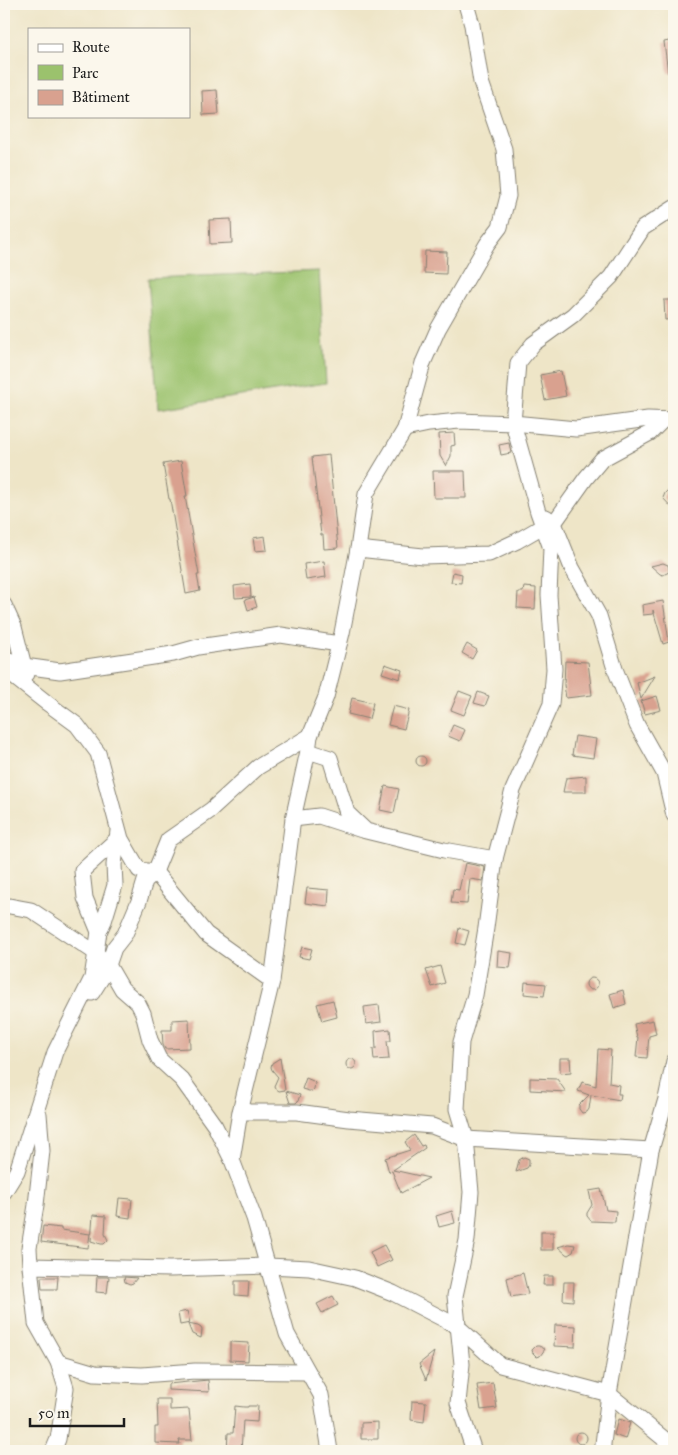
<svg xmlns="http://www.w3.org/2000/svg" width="678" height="1455" viewBox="0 0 678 1455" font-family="'IM FELL Great Primer',serif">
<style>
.green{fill:#9bc26d;stroke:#5c6f44}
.building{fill:#d9a18f}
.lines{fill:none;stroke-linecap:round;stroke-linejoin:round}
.minor-casing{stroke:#858072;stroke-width:17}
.minor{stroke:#fff;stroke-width:15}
</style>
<rect width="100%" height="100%" fill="#fbf7ec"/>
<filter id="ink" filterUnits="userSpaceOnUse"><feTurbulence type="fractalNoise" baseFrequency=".02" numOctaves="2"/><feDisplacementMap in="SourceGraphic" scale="10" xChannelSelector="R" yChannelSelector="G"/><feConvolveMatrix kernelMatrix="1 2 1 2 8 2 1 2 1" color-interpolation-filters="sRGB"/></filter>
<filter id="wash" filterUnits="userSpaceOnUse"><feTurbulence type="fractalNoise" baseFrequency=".0096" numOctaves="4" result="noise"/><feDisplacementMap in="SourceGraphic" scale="20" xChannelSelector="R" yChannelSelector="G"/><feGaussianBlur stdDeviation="1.12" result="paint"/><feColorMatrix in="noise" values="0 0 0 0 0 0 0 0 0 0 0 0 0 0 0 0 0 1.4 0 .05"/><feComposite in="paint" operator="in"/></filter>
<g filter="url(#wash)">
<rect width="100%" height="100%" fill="#eee5c7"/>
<!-- green -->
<path class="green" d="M319,271L326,383L158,409L148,278Z"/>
<g id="blocks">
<!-- building -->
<g class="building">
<path d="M674,40V73H668L664,42Z"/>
<path d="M217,90L219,114L203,115L202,91Z"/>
<path d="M231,219L232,243L210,244L209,220Z"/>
<path d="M425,251L447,252L446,274L424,273Z"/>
<path d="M664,300H674V319L665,320Z"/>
<path d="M561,371L566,396L545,400L540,375Z"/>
<path d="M454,433L455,445L451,446V456L446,466L440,456L439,434Z"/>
<path d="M509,443L511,453L501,455L499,445Z"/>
<path d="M329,455L338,548L324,549L323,535H321L312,457Z"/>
<path d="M181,461L187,496H185L199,575H197L200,591L186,594L170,499H169L163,464Z"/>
<path d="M433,471H465L466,498H434Z"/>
<path d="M674,484V510L663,498L665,493Z"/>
<path d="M265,536L267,550L255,551L253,538Z"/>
<path d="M324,561L326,577L306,580L304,564Z"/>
<path d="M663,563L668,565L669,569V572L663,575L660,574L651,566Z"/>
<path d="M453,572L462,574L461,583L451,582Z"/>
<path d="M250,584L251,597L235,598L234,586Z"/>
<path d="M524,587L536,588L535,609L517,608L518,592H523Z"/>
<path d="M254,597L257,607L248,610L245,600Z"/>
<path d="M663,601L669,642L663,644L653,610V614L643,615L642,605Z"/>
<path d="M467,644L477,650L472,659L462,653Z"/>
<path d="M565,661L588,662L592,695L566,698L564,685Z"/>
<path d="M385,664L402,670L400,679L382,673Z"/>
<path d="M655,676L641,699L637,683Z"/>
<path d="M459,691L472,696L464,715L451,710Z"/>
<path d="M478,692L489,696L485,706L474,703Z"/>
<path d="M657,696L661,710L645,714L641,701Z"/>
<path d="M352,698L373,703L369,719L348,714Z"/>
<path d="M393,706L409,710L404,729L388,725Z"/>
<path d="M453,725L465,730L460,741L448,736Z"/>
<path d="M575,736L596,739L593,758L572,755Z"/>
<circle cx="421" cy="761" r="5"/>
<path d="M586,776V792H563L566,778Z"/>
<path d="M385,786L399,789L394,813L380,810Z"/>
<path d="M465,863L485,867L483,881L470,879L467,904L451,903L453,889L459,890Z"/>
<path d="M307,888L329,890L328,906L305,903Z"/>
<path d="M459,928L469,931L465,945L456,943Z"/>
<path d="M302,947L312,949L309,959L299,957Z"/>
<path d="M498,951L512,953L510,968L497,967Z"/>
<path d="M440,966L445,983L432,987L426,970Z"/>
<circle cx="592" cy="984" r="6"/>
<path d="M525,982L546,984L544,996L524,994Z"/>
<path d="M623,990L626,1004L614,1008L610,994Z"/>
<path d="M333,1000L337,1017L322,1021L317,1004Z"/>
<path d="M379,1005L381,1022L366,1024L364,1007Z"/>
<path d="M189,1019L190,1048L165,1049L163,1045L162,1030H172V1020Z"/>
<path d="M653,1020L656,1034L649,1036L647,1058L636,1057L638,1037H637L634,1024Z"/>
<path d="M390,1029L391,1041H387L389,1059L374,1060L373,1049H376L375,1031Z"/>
<path d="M598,1049L611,1050L609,1083L619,1085L618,1094H621L620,1100L591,1095L589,1109L587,1112L582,1113L579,1109V1105L589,1095L578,1091L582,1082L596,1086Z"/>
<path d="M280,1058L285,1090L279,1091L275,1088L274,1086L278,1077L272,1070L271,1067L272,1063Z"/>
<path d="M560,1058H570L571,1072L560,1073Z"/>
<circle cx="351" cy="1064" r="5"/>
<path d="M306,1078L313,1081L315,1083L314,1089L312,1091H309L302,1089Z"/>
<path d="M530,1078L557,1079L566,1092L530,1090Z"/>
<path d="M286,1091L300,1095L298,1101L296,1103H290Z"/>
<path d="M414,1135L421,1146L424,1145L425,1148L393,1170L429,1178L401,1193L392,1171L389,1172L385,1158L410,1150L405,1142Z"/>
<path d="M524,1157L529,1159V1165L527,1168L516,1172L519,1160Z"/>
<path d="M601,1189L606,1210L616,1211L615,1222L591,1221L587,1216V1213L592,1205L589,1191Z"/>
<path d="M119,1198L132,1199L130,1218L117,1216Z"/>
<path d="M452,1211L455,1223L439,1227L436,1216Z"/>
<path d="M93,1215L106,1216L105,1234L108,1240L104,1244H101L91,1241Z"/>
<path d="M43,1226L61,1228V1230L90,1234L88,1248L41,1242Z"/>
<rect x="541" y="1232" width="12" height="18"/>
<path d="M568,1244L575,1245L573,1252L568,1255L566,1254L558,1247Z"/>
<path d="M384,1245L392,1260L377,1267L370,1252Z"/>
<path d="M523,1273L528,1294L511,1297L507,1278Z"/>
<path d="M544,1276H553V1285H543Z"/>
<path d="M41,1277H58L57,1289H42Z"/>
<path d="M97,1277H109L107,1293L96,1292Z"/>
<path d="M124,1277L137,1278L133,1283L130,1284L125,1282Z"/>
<path d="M235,1281H249L248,1296L235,1295Z"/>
<path d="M564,1282H574L573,1301L563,1300Z"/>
<path d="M333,1296L338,1305L322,1313L317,1304Z"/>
<path d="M187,1311L190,1323L180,1325L178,1313Z"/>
<path d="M188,1324L198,1326L201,1328L202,1330L201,1338L192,1334Z"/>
<path d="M555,1325L576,1326L575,1347L554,1346Z"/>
<path d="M230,1342L249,1343L248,1361L230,1360Z"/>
<path d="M536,1346H539L545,1349L540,1356L537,1357L533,1353L532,1350Z"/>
<path d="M434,1352L426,1380L419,1364Z"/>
<path d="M208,1380L209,1392L168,1390V1384Z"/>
<path d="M493,1383L497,1408L481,1410L477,1385Z"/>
<path d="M157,1399H170V1410L189,1409L192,1440H179L180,1444L155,1443V1427H158Z"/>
<path d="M412,1401L426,1402L424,1422L411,1420Z"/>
<path d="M235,1406L244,1407H248V1406H258L257,1422L243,1421L241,1451H227L228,1433H233Z"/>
<path d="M618,1419L630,1423L625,1439L614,1435Z"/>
<path d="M378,1422V1439H361V1423Z"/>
<circle cx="581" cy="1438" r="6"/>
</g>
</g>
</g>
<g filter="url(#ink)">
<use href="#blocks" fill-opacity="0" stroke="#858072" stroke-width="1"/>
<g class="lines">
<!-- minor casing -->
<g class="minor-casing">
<g id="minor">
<path d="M405,429L429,424L459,421L513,423L576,429L648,419L674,420"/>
<path d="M546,517L554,523L572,568L599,616L615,669L637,725L664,773L674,815"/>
<path d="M358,549L423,556L489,554L517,541L543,526L554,523L586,478L602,459L650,433L663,420"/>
<path d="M4,605L14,627L26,674"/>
<path d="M4,658L24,666L60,671L173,654L198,647L281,635L339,644"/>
<path d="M4,669L47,703L77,725L98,753L121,839L139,870L155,872L206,934L272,981"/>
<path d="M308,751L330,758L347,813L366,831L444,850L495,859"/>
<path d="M293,819L319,816L362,830"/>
<path d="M4,905L31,910L96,953L108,965L122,989L138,1003L143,1013L150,1040L159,1059L182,1080L215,1126L232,1160"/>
<path d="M99,932L85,898L82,871L117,839"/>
<path d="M92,993L106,971L114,948L125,934L139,901L145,881L155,872L168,840L211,810L258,767L310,736"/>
<path d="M240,1112H297L349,1119L432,1126L466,1139L651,1150"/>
<path d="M4,1192L17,1171L55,1052L92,978L99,932L104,921L115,885L114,865L118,831"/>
<path d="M30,1266L29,1248L36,1205L42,1151L39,1114"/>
<path d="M58,1362L95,1373L142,1375L195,1371L308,1372"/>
<path d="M53,1451L58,1439L66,1388L58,1362L36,1323L30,1266L170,1269L268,1266L309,1268L355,1278L393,1293L457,1326L500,1365L609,1394L674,1447"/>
<path d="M330,1451L321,1395L287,1334L254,1218L232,1160L240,1112L272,981L293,819L308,751L310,736L326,697L342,633L358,549L366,494L405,429L423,363L438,329L487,244L500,227L508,196L504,149L481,82L472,25L466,4"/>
<path d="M474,1451L458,1403L462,1364L455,1296L467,1240L471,1192L466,1139L457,1109L461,1042L475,995L486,928L495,859L513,790L551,704L554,669L549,595L551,548L538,512L513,423L518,363L533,344L573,315L611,277L643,228L674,208"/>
<path d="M603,1451V1444L609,1394L651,1150L666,1099L674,1061"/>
</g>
</g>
<!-- minor -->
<use href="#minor" class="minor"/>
</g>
</g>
<!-- margin -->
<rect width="678" height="1455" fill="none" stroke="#fbf7ec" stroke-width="20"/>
<!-- legend -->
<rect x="28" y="28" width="162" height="90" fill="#fbf7ec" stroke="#a29f99"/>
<rect x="38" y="44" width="25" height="8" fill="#ffffff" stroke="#a29f99"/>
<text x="72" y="52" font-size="15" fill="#1c1c1c">Route</text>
<rect x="38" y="65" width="25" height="15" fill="#9bc26d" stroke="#a29f99"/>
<text x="72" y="78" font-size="15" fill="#1c1c1c">Parc</text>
<rect x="38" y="90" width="25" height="15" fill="#d9a18f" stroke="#a29f99"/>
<text x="72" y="102" font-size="15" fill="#1c1c1c">Bâtiment</text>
<!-- scale -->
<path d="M30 1418v8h94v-8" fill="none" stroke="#1c1c1c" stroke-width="2.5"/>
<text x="38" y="1418" font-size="15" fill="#1c1c1c" stroke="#fbf7ec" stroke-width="4" paint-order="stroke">50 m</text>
</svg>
